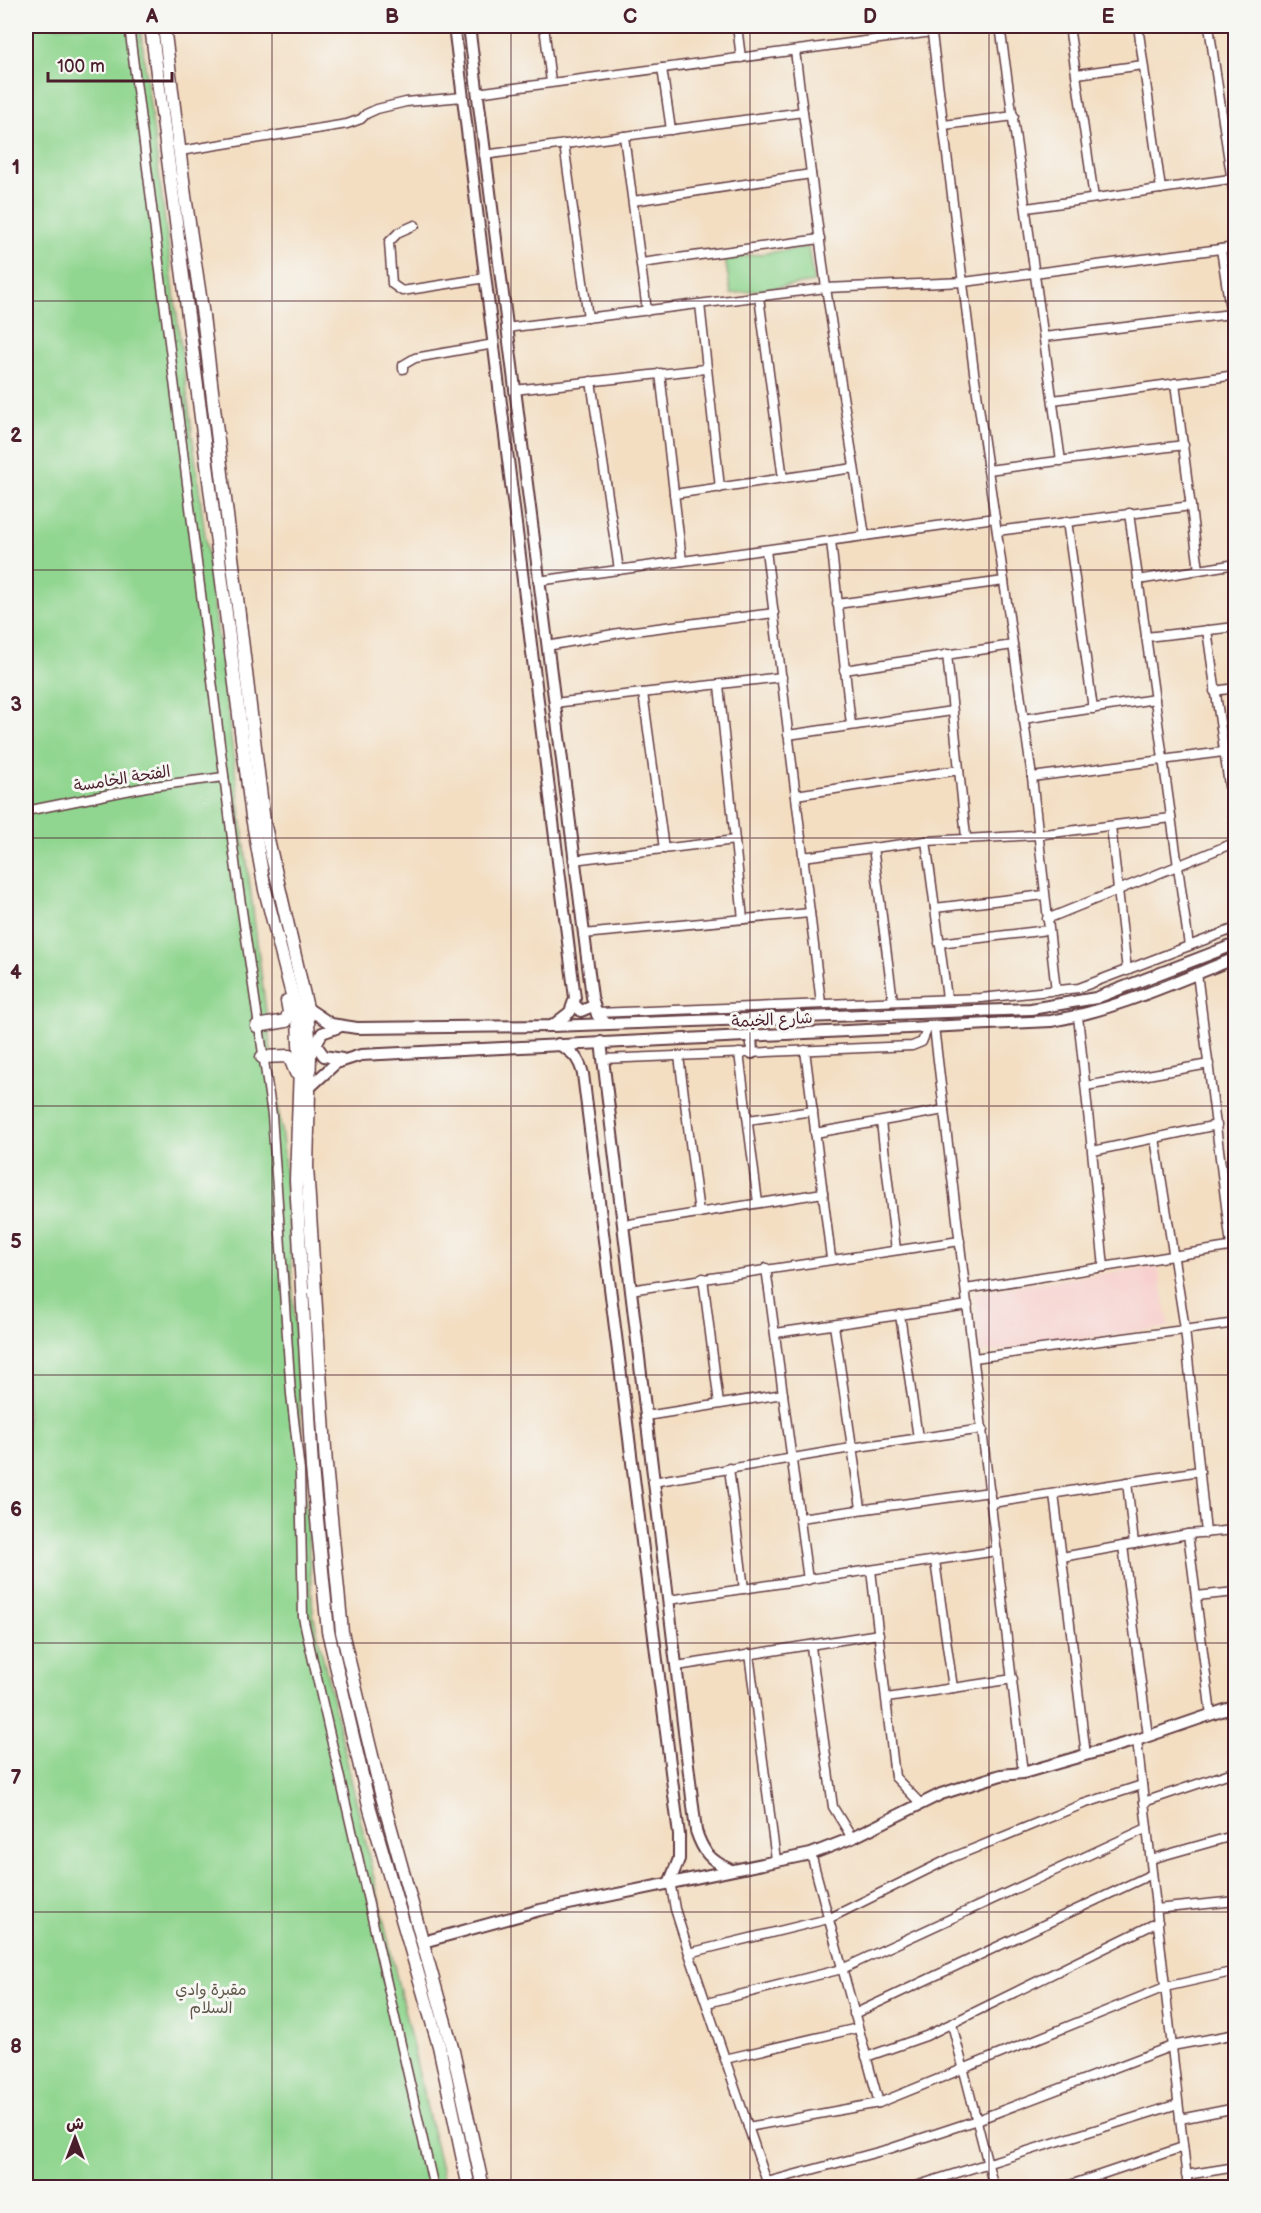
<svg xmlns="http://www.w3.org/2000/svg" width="1261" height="2213" viewBox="0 0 1261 2213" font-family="'Balsamiq Sans','Playpen Sans Arabic',sans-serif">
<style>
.built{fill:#f7d0ce}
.green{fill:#91d690;stroke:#6e7a5e;stroke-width:1.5}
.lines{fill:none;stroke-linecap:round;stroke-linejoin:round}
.minor-casing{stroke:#633c42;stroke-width:11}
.tertiary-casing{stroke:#633c42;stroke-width:14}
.secondary-casing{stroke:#633c42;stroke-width:15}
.minor{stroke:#fff;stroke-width:8}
.tertiary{stroke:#fff;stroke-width:10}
.secondary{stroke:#fff;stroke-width:12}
.grid{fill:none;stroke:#4a1f2b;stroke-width:1.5;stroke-opacity:0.55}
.labels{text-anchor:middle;stroke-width:6;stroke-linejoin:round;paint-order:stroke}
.street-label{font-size:16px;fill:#4a1f2b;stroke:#f6f6f2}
.park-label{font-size:16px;fill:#5f5649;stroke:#f6f6f2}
.neatline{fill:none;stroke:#4a1f2b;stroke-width:2}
.grid-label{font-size:20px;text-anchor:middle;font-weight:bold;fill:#4a1f2b}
</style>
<rect width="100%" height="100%" fill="#f6f6f2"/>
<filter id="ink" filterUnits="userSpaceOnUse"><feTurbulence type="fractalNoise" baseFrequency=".0167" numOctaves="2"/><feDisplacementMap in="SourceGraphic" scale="12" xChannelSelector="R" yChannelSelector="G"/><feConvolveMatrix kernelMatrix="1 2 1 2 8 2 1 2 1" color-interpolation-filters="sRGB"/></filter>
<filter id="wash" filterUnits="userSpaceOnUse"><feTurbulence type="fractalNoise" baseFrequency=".008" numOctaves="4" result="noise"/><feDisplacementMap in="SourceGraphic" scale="24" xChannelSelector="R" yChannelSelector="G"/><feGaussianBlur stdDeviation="1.35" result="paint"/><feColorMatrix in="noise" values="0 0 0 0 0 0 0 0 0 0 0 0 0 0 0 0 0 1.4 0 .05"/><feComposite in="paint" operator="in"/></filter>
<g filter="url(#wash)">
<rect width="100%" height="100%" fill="#f3dec2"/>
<!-- built -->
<path class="built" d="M1158,1266L1169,1327L980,1353L974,1292Z"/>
<!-- green -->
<g class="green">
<path d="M26,26H140L284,1153L313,1614L445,2187L26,2188Z"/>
<path d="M808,247L814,282L731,294L725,259Z"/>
</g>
</g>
<g filter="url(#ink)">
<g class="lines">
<!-- minor casing -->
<g class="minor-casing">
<g id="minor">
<path d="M129,26L236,870L272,1115L291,1394L300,1471L303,1617L434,2188"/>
<path d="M544,26L551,82"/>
<path d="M737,26L741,58"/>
<path d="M931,26L974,372L1032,777L1056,991"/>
<path d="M1000,26L1061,461"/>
<path d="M1069,26L1094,198"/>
<path d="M1138,26L1161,189"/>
<path d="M1209,26L1236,209"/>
<path d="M795,51L826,288L865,536"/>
<path d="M662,68L671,130"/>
<path d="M1077,74L1143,65"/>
<path d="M477,93L932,32"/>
<path d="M944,125L1014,116"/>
<path d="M624,136L647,311"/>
<path d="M564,144L588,318"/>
<path d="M180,151L347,124L361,119L366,114L377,109L406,102L463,97"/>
<path d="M484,155L803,112"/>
<path d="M633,201L811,174"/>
<path d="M1027,208L1230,179"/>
<path d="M415,225L399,232L389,242L392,284L402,291L486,278"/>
<path d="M1221,249L1236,349"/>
<path d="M641,263L820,239"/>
<path d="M759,297L783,479"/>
<path d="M700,304L720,488"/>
<path d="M506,328L826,288L964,282L1236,247"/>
<path d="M1044,337L1231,314"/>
<path d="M403,369V365L415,358L494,344"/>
<path d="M660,373L682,561"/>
<path d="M591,381L619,570"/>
<path d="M1175,383L1199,570"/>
<path d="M514,390L705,369"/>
<path d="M1053,400L1236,375"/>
<path d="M988,470L1184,445"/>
<path d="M674,494L854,468"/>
<path d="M1129,513L1189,946"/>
<path d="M1067,521L1093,709"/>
<path d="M997,531L1191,506"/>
<path d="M831,541L851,725"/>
<path d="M766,550L821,1003"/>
<path d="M1138,580L1236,564"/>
<path d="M538,581L995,518"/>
<path d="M837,604L1004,581"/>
<path d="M1207,630L1236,835"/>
<path d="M1146,637L1236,627"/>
<path d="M547,646L619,633L774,613"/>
<path d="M947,654L966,837"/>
<path d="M844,670L1013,645"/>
<path d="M719,685L743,919"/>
<path d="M1214,691L1236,688"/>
<path d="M643,693L664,849"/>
<path d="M554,703L782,677"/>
<path d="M1023,719L1155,699"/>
<path d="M788,735L952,711"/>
<path d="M1032,777L1223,752"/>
<path d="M796,795L959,770"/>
<path d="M26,811L146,787L224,777"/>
<path d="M1111,826L1127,971"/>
<path d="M926,841L947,998"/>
<path d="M873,847L893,1001"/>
<path d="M803,857L926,841L1037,835L1171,818"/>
<path d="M573,860L735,840"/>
<path d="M935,908L1044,895"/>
<path d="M1047,919L1236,842"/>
<path d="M583,934L810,913"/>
<path d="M939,943L1048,930"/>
<path d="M1197,973L1231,1246"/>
<path d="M596,1013L981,998L1079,988L1236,928"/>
<path d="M1078,1016L1104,1267"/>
<path d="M934,1027L1023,1773"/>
<path d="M805,1050L831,1258"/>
<path d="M739,1053L758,1203"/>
<path d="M679,1056L699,1213"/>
<path d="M603,1059L912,1046L922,1042L928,1027"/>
<path d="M1086,1086L1209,1064"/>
<path d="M748,1120L813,1111"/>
<path d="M881,1122L896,1250"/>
<path d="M815,1133L944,1110"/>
<path d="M1155,1138L1185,1329L1206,1533"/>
<path d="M1093,1151L1217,1125"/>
<path d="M623,1225L823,1193"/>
<path d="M766,1268L808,1580"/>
<path d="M703,1278L719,1404"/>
<path d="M966,1289L1235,1246"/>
<path d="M630,1290L960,1241"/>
<path d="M900,1315L918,1438"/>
<path d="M834,1325L861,1508"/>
<path d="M776,1333L968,1305"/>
<path d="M974,1358L1236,1323"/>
<path d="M646,1416L783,1394"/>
<path d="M729,1468L744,1589"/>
<path d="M653,1482L851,1448L983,1429"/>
<path d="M1127,1482L1134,1544"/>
<path d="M1054,1494L1086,1755"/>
<path d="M992,1503L1200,1471"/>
<path d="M800,1518L990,1492"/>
<path d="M1188,1534L1211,1715"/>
<path d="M1123,1546L1148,1736"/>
<path d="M1062,1557L1188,1534L1236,1530"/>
<path d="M935,1561L953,1688"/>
<path d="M871,1570L895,1777L921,1804"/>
<path d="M1196,1596L1236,1592"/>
<path d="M669,1600L997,1551"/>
<path d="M811,1647L833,1807L852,1838"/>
<path d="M749,1654L776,1860"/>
<path d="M677,1666L879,1634"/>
<path d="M887,1698L1013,1679"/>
<path d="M1137,1740L1188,2188"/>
<path d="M1144,1802L1236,1771"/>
<path d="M811,1854L879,2103L1165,1987L1236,1971"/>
<path d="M1151,1859L1236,1835"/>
<path d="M670,1881L675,1909L689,1953L769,2188"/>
<path d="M1156,1909L1236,1901"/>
<path d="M689,1953L828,1919L951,1858L1083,1804L1142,1785"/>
<path d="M707,2003L842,1969L1147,1828"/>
<path d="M854,2014L1152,1874"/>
<path d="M952,2024L994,2188"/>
<path d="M866,2057L926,2036L1158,1922"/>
<path d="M725,2059L858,2028"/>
<path d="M1180,2119L1236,2108"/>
<path d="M748,2127L879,2103"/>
<path d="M1186,2175L1236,2167"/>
<path d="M767,2182L889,2149L977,2120L1172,2046L1236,2034"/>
<path d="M909,2188L1178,2104"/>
<path d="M1061,2188L1183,2147"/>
</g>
</g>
<!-- tertiary casing -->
<g class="tertiary-casing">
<g id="tertiary">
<path d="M454,26L575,998L570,1012L552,1026"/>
<path d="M469,26L592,997L597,1015L607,1024"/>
<path d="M574,1004L581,1011L593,1006"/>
<path d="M307,1008L331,1024L357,1028L552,1026L1031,1009L1096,998L1236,944"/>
<path d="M339,1027L322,1033L316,1045L324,1056L342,1059"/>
<path d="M751,1035L752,1053"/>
<path d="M601,1042L696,1831C703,1852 710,1860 729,1869"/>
<path d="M558,1044C573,1052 579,1058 583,1074L679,1835V1859L670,1881"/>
<path d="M310,1087L336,1063L361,1055L1051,1021C1115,1010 1175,982 1236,958"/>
<path d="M423,1942L540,1910L811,1854L852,1838L941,1794L1001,1775L1023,1773L1137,1740L1236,1706"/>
</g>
</g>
<!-- secondary casing -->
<g class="secondary-casing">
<g id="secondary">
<path d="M151,26L252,817L265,890L298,1018L300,1067L296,1180L312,1468L328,1631L370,1809L439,2046L469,2188"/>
<path d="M164,26L185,196L203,316L264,822L307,1008L310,1054L307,1167L326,1465L342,1632L381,1793L453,2051L483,2188"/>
<path d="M257,1026L286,1021L289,1012L287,1001"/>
<path d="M262,1057L289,1056L296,1073"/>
</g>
</g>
<!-- minor -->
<use href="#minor" class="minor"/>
<!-- tertiary -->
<use href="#tertiary" class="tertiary"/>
<!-- secondary -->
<use href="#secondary" class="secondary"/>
</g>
</g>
<!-- grid -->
<path class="grid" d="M272,26V2188M511,26V2188M750,26V2188M989,26V2188M26,301H1236M26,570H1236M26,838H1236M26,1106H1236M26,1375H1236M26,1643H1236M26,1912H1236"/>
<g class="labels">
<!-- street labels -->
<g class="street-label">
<text transform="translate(122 778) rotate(-9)" y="6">الفتحة الخامسة</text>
<text transform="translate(772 1019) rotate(-3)" y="6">شارع الخيمة</text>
</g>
<!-- park labels -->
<g class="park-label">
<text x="211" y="1995">مقبرة وادي<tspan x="211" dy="18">السلام</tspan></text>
</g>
</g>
<!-- margin -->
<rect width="1261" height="2213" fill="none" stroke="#f6f6f2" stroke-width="66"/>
<!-- north arrow -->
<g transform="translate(75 2138)" stroke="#f6f6f2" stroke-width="4.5" paint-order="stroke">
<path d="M0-4.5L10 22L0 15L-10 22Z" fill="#4a1f2b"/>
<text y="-9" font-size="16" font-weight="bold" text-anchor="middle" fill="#4a1f2b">ش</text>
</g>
<!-- scale -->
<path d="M48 72v9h124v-9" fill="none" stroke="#4a1f2b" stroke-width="3"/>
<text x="57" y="72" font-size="18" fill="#4a1f2b" stroke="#f6f6f2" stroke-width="4.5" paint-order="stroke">100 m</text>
<rect x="33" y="33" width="1195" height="2147" class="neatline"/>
<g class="grid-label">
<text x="152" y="23">A</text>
<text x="392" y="23">B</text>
<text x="630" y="23">C</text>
<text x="870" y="23">D</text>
<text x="1108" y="23">E</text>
<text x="16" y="174">1</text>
<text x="16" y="442">2</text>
<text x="16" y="711">3</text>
<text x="16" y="979">4</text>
<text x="16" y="1248">5</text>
<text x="16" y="1516">6</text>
<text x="16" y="1784">7</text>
<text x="16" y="2053">8</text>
</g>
</svg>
